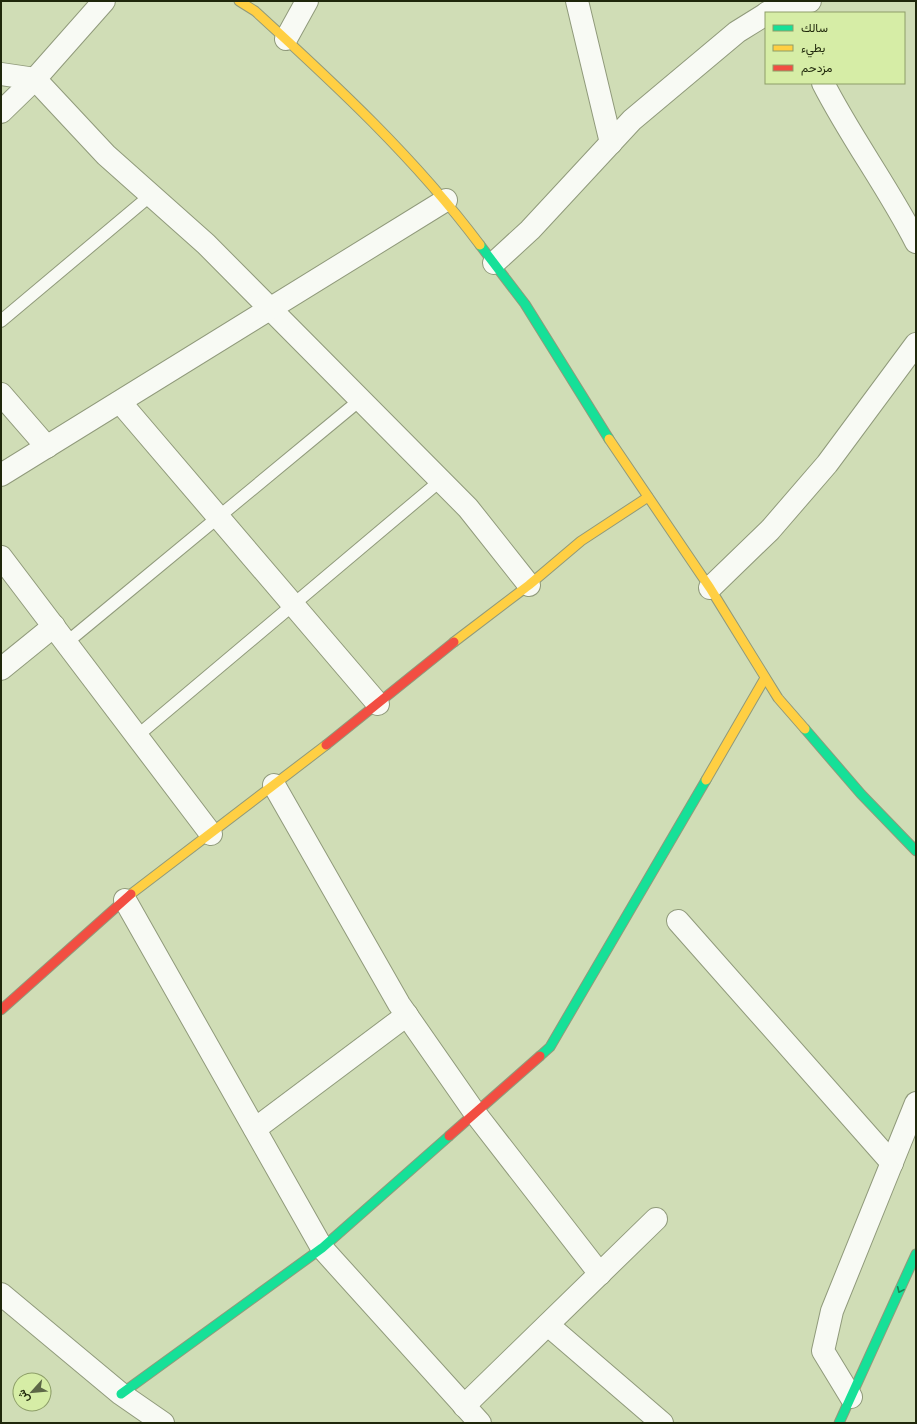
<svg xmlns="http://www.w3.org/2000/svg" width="917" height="1424" viewBox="0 0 917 1424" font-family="'Fira Sans',Vazirmatn,sans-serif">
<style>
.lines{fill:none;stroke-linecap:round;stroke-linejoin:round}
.lane-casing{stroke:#909a7b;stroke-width:14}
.street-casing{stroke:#909a7b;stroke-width:24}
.fast-casing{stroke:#909a7b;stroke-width:11}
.slow-casing{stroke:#909a7b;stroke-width:11}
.jam-casing{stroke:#909a7b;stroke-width:11}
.lane{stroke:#f8faf4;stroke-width:12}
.street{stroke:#f8faf4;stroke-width:22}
.fast{stroke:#16e098;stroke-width:9}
.slow{stroke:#ffcf43;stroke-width:9}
.jam{stroke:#f24e42;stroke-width:9}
.oneway{stroke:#1a8452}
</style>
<rect width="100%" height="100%" fill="#d0ddb6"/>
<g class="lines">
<!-- lane casing -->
<g class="lane-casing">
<g id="lane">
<path d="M1,321L151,195"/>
<path d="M66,643L360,400"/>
<path d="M137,736L440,481"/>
</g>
</g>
<!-- street casing -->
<g class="street-casing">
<g id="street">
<path d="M577,1L611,143"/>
<path d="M767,13L784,3L810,1"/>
<path d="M286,39L307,1"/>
<path d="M1,74L35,79L106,155L206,244L468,508L529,585"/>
<path d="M823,83C851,138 888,187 916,242"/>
<path d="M1,112L35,79L104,1"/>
<path d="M494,263L530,230L632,120L737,32L766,14"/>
<path d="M1,394L47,447"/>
<path d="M120,402L378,704"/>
<path d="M1,475L446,200"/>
<path d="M1,557L211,834"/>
<path d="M710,588L770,530L827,464L916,344"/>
<path d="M1,669L54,626"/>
<path d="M274,785L399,1004L475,1113L600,1274"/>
<path d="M125,900L322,1248L480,1423"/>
<path d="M678,921L892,1163"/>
<path d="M255,1129L407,1015"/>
<path d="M1,1294L121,1394L163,1423"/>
<path d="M548,1325L662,1423"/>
<path d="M851,1397L823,1351L832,1311L916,1103"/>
<path d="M464,1406L656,1219"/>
</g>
</g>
<!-- fast casing -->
<g class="fast-casing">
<g id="fast">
<path d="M480,245L525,304L609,439"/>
<path d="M805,729L861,794L916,851"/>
<path d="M540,1056L550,1047L706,780"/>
<path d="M121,1394L322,1248L449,1136"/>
<path d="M839,1423L916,1254"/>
</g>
</g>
<!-- slow casing -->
<g class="slow-casing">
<g id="slow">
<path d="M239,1L255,11C335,84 415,158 480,245"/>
<path d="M609,439L710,588L778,698L805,729"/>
<path d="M454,642L529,585L581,541L648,497"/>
<path d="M706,780L765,678"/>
<path d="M131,894L326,745"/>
</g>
</g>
<!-- jam casing -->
<g class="jam-casing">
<g id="jam">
<path d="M326,745L454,642"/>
<path d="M1,1010L131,894"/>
<path d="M449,1136L540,1056"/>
</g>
</g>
<!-- lane -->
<use href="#lane" class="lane"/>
<!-- street -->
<use href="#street" class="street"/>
<!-- fast -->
<use href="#fast" class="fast"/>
<!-- slow -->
<use href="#slow" class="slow"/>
<!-- jam -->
<use href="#jam" class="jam"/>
</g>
<!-- one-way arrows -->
<defs><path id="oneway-chevron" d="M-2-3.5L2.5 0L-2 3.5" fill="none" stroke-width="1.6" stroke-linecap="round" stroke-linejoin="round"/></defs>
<use class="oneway" href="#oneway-chevron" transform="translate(900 1290) rotate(114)"/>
<!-- border -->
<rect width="917" height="1424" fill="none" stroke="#1f270b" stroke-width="4"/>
<!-- legend -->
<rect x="765" y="12" width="140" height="72" fill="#d6eda6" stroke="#8d9e68"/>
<rect x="773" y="25" width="20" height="6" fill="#16e098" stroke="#8d9e68"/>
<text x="801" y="32" font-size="12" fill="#1f270b">سالك</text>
<rect x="773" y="45" width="20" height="6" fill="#ffcf43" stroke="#8d9e68"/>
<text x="801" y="52" font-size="12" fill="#1f270b">بطيء</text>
<rect x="773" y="65" width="20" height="6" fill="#f24e42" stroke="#8d9e68"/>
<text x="801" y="72" font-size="12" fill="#1f270b">مزدحم</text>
<!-- north arrow -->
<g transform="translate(32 1392) rotate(243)"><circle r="19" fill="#d6eda6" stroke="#8d9e68"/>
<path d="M0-3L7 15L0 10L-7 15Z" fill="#5d6747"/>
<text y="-6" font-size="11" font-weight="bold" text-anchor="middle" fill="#1f270b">ش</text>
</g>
</svg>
